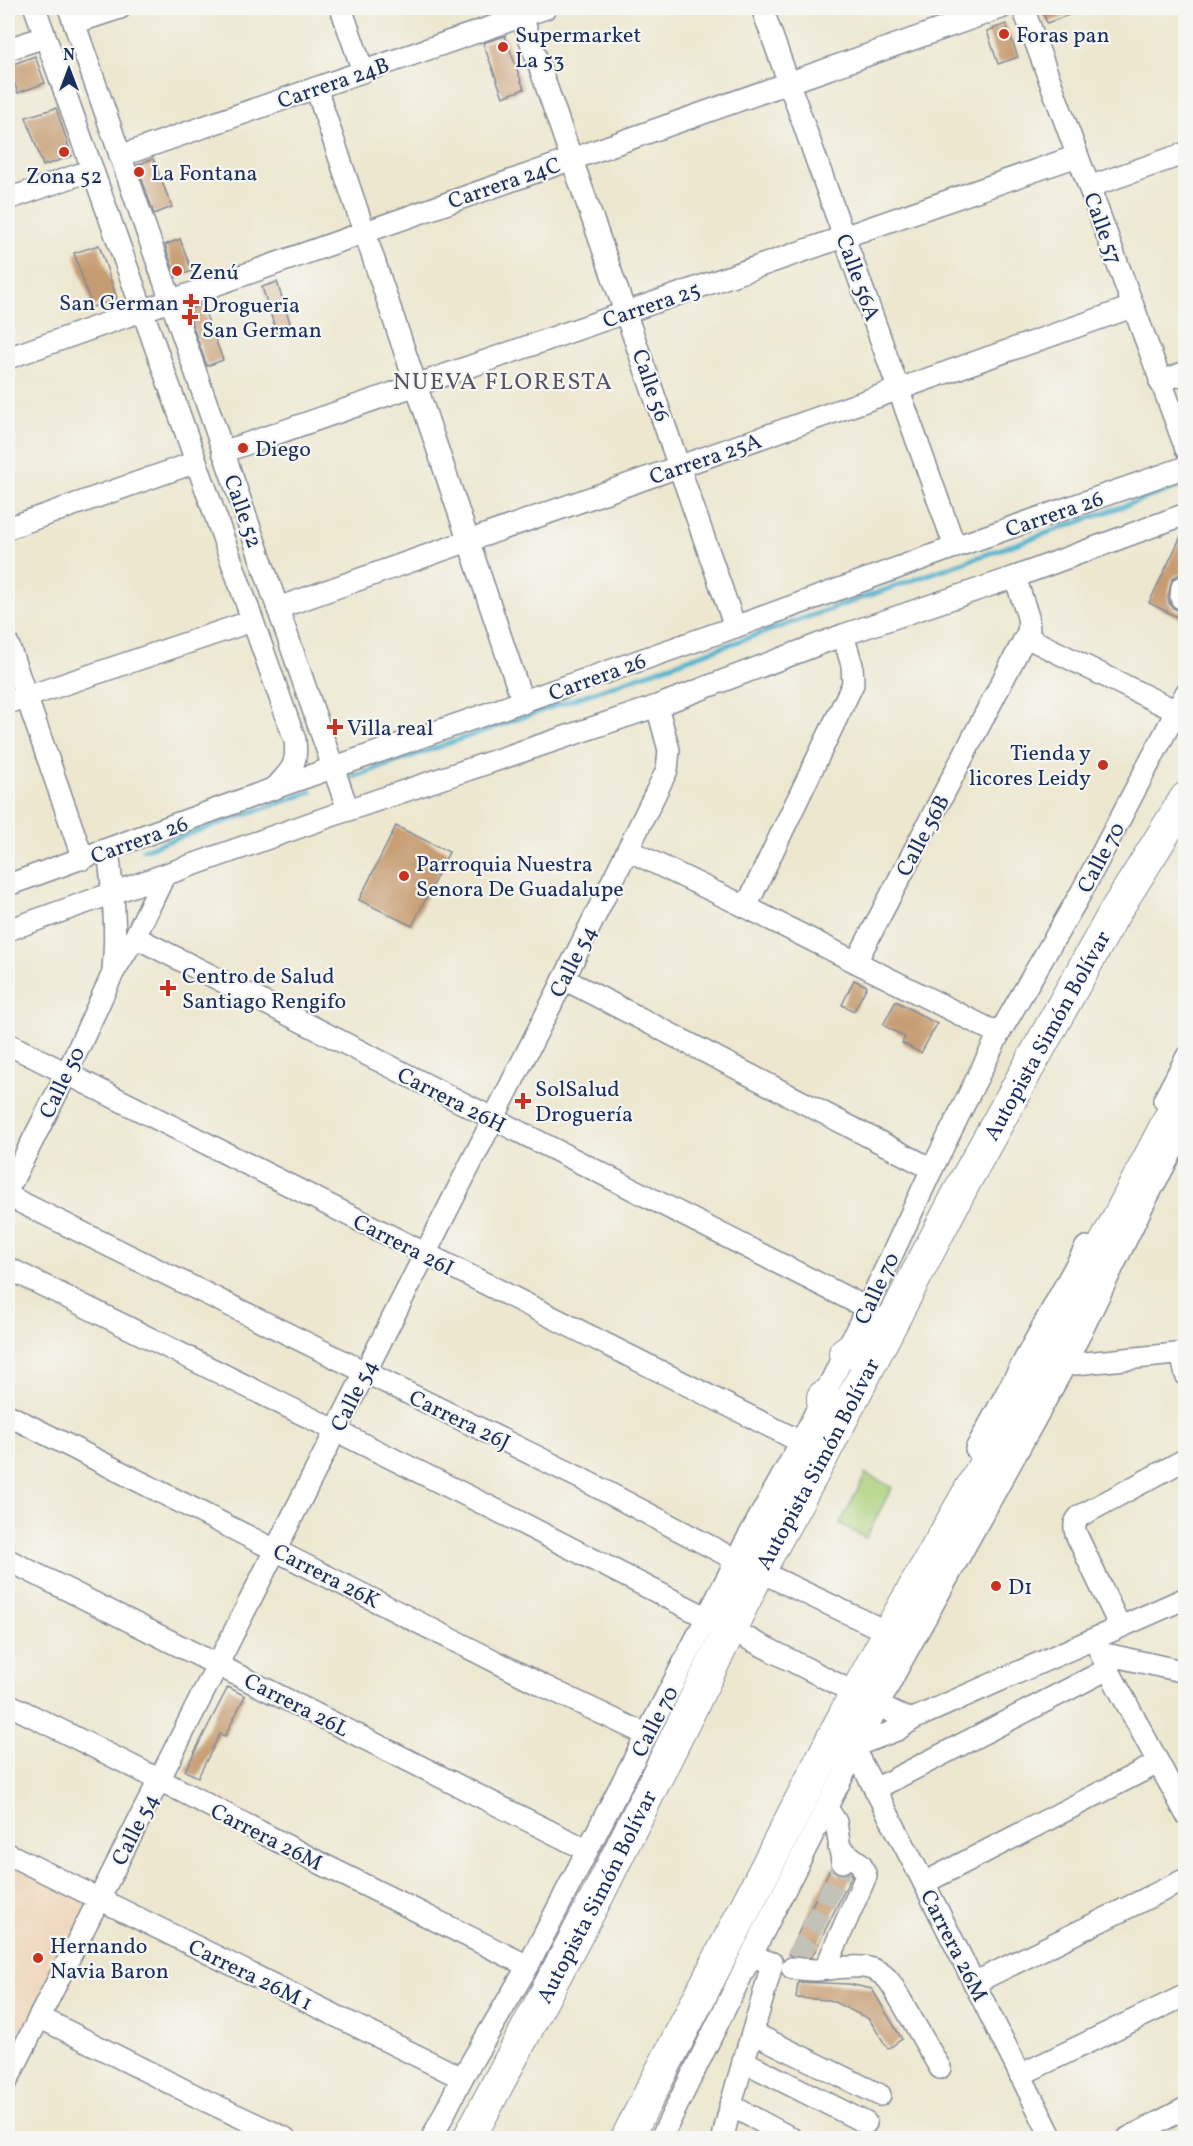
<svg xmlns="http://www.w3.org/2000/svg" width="1193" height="2146" viewBox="0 0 1193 2146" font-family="Vollkorn,serif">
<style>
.built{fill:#efd6bb}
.green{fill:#abd079;stroke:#63806c;stroke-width:1.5}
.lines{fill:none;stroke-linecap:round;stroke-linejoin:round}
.stream{stroke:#50b2cf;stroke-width:5}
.building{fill:#c69c72}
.minor-tunnel{stroke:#c3c2b8;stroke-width:21;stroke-dasharray:21 10;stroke-linecap:butt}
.minor-casing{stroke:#848b96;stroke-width:24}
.highway-casing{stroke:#848b96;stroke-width:34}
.minor{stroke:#fff;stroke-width:21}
.highway{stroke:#fff;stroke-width:32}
.poi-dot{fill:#c8321e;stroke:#f6f6f2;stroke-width:2}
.labels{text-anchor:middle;stroke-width:4.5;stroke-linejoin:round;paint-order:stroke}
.poi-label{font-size:22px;fill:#1b2f5e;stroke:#f6f6f2;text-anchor:start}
.street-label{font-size:22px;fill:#1b2f5e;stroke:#f6f6f2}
.neighbourhood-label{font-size:24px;letter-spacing:1.5px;fill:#575565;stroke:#f6f6f2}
</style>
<rect width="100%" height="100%" fill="#f6f6f2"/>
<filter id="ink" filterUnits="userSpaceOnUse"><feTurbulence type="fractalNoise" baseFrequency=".0167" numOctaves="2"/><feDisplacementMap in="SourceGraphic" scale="12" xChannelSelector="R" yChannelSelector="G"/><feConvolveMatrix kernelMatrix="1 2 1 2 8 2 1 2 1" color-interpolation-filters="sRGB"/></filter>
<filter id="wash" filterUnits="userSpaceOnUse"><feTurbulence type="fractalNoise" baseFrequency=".008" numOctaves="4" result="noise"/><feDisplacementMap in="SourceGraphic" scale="24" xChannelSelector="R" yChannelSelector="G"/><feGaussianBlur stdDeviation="1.35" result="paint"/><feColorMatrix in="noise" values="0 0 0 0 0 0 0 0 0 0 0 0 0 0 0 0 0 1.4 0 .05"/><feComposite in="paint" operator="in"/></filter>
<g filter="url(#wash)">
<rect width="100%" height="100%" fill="#ede7cf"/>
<!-- built -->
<path class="built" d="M8,1854L99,1899L8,2079Z"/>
<!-- green -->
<path class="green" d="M866,1474L892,1487L866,1538L840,1524Z"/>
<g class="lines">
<!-- stream -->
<g class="stream">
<path d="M353,777L1186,484"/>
<path d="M143,850L311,792"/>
</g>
</g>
<g id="blocks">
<!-- building -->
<g class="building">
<path d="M1041,8H1085V9L1047,23Z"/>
<path d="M1006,24L1018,57L998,64L987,31Z"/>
<path d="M505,36L524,89L503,97L483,43Z"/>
<path d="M35,56L45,83L18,93L8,66Z"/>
<path d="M56,108L72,156L43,166L26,117Z"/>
<path d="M153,159L172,207L154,214L137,165Z"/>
<path d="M180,239L192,271L176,277L165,245Z"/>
<path d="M99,245L117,299L92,307L74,253Z"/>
<path d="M277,282L292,329L277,334L262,287Z"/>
<path d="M202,304L223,360L207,366L187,310Z"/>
<path d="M1185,528V575H1177L1172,579L1168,597L1169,603L1173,608L1179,611L1185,610V621L1149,603Z"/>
<path d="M396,826L449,852L412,926L359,900Z"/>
<path d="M854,980L867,986L854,1011L842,1005Z"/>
<path d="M896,1001L937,1024L921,1053L902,1043L905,1037L883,1025Z"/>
<path d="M228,1687L245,1696L225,1736L220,1734L198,1777L185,1771Z"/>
<path d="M831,1867L838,1874H844L850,1872L852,1875L812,1957L792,1956L788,1954Z"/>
<path d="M798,1982L849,1984L872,1989L902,2039L888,2049L869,2019L830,2000L796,1998Z"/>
</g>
</g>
</g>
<g filter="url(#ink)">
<use href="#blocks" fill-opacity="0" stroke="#848b96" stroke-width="1.5"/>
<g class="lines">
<!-- minor-tunnel -->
<path class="minor-tunnel" d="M797,1958L843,1865"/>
<!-- minor casing -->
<g class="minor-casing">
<g id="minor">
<path d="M35,8L295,740C298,766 291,770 275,788"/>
<path d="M69,8L348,810"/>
<path d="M341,8L363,71"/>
<path d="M519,8L735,627"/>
<path d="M762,8L955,547"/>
<path d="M1023,8L1186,449"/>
<path d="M74,23L120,8"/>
<path d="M8,49L45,37"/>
<path d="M316,88L523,703"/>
<path d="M120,156L546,8"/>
<path d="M1089,187L1186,153"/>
<path d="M8,199L92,170"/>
<path d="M8,358L1001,8"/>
<path d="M1160,382L1186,372"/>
<path d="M223,452L1077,156"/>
<path d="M8,528L196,462"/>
<path d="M1181,598L1182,587"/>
<path d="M278,608L1132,307"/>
<path d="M1026,637L1176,711"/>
<path d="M8,644L83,859"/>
<path d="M8,703L252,621"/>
<path d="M108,850C113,891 117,929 113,969"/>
<path d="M628,850L746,907L999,1034"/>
<path d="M8,885L275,788L721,632L955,547L1186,467"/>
<path d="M746,907L853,684L852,665L843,635"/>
<path d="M8,930L348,810L657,706L843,635L1015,577L1186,514"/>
<path d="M135,937L867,1308"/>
<path d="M856,962L1029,630L1028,617L1015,577"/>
<path d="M564,979L932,1169"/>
<path d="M8,1044L801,1442"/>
<path d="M1164,1100L1186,1058"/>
<path d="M8,1189L67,1073L113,973L135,937L164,876"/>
<path d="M8,1196L580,1478L736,1560L900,1638"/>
<path d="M8,1268L500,1512L892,1712L903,1717L913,1719"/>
<path d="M1181,1354L1186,1375"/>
<path d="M1065,1365L1186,1353"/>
<path d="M8,1415L544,1686L647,1735"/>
<path d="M976,1449L1086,1247"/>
<path d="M8,1560L587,1850"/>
<path d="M1120,1627L1076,1534C1074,1526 1074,1522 1080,1516L1186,1459"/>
<path d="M1094,1639L1108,1669L1186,1814"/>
<path d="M1101,1653L1186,1672"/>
<path d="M8,1704L158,1779L322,1864L528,1966"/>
<path d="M860,1744L897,1730L913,1719L1186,1598"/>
<path d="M856,1753L924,1883L1052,2138"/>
<path d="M875,1789L1108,1669"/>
<path d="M827,1808L836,1822L842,1862"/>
<path d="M8,1854L462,2078"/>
<path d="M924,1883L1158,1763"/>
<path d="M792,1968C800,1969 808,1970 816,1970C843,1969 874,1957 892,1985L940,2068"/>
<path d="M825,1969L866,1876L861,1864L839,1848"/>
<path d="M974,1983L1186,1879"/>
<path d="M39,2017L202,2099L285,2138"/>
<path d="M753,2033L880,2095"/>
<path d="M743,2061L866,2123"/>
<path d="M1020,2075L1186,1995"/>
<path d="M8,2079L564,979L667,770L669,750L657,706"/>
<path d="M730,2105L791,2138"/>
<path d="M432,2138L462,2078L528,1966L745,1543L801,1442L867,1308L932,1169L999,1034L1082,891L1186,693"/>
<path d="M661,2138L751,1956L895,1673L1065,1365L1144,1203L1186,1126"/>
<path d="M723,2138C735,2079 758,2022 772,1963L751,1956"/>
<path d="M1128,2138L1186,2108"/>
</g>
</g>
<!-- highway casing -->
<g class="highway-casing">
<g id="highway">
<path d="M845,1353L889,1321"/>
<path d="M823,1447V1397"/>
<path id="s1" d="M469,2138L599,1893L759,1571L823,1455L964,1183L1116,910L1186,798"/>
<path d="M627,2138L846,1712L897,1618L1045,1359L1186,1087"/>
</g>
</g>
<!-- minor -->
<use href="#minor" class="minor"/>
<!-- highway -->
<use href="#highway" class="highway"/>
</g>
</g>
<!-- markers -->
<g class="poi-dot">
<circle cx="1004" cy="34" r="6"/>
<circle cx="503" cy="47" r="6"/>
<circle cx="64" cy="152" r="6"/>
<circle cx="139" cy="172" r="6"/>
<circle cx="177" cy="271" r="6"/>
<path d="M188 293h6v6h6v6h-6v6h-6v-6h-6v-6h6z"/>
<path d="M187 308h6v6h6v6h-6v6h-6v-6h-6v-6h6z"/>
<circle cx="243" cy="448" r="6"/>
<path d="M332 718h6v6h6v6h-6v6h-6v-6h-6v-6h6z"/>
<circle cx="1103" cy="765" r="6"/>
<circle cx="404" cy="876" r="6"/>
<path d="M165 979h6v6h6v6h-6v6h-6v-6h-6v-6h6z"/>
<path d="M520 1092h6v6h6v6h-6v6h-6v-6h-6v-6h6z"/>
<circle cx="996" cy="1586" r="6"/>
<circle cx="38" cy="1958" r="6"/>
</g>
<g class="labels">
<!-- poi labels -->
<g class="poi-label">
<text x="515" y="42">Supermarket<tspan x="515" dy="25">La 53</tspan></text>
<text x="1016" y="42">Foras pan</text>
<text x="151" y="180">La Fontana</text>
<text x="64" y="183" text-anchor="middle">Zona 52</text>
<text x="189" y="279">Zenú</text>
<text x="179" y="310" text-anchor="end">San German</text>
<text x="202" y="312">Droguerīa<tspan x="202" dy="25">San German</tspan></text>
<text x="255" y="456">Diego</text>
<text x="347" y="735">Villa real</text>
<text x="1091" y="760" text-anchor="end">Tienda y<tspan x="1091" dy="25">licores Leidy</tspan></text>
<text x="416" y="871">Parroquia Nuestra<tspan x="416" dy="25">Senora De Guadalupe</tspan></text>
<text x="182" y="983">Centro de Salud<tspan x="182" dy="25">Santiago Rengifo</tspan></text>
<text x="535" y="1096">SolSalud<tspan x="535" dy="25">Droguería</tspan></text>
<text x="1008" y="1594">D1</text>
<text x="50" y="1953">Hernando<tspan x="50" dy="25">Navia Baron</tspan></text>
</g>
<!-- street labels -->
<g class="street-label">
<text transform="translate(333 82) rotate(-19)" y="8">Carrera 24B</text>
<text transform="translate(504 182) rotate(-19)" y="8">Carrera 24C</text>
<text transform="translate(1104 228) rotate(70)" y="8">Calle 57</text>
<text transform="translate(859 277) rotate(70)" y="8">Calle 56A</text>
<text transform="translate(651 304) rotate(-19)" y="8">Carrera 25</text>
<text transform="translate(652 385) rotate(71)" y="8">Calle 56</text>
<text transform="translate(705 458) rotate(-19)" y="8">Carrera 25A</text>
<text transform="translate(244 511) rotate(71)" y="8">Calle 52</text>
<text transform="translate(1054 513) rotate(-19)" y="8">Carrera 26</text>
<text transform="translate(597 676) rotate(-20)" y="8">Carrera 26</text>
<text transform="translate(922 835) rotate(-62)" y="8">Calle 56B</text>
<text transform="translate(139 839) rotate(-20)" y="8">Carrera 26</text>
<text transform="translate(1100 857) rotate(-62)" y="8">Calle 70</text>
<text transform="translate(572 961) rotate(-63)" y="8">Calle 54</text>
<text dy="8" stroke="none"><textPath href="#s1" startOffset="1245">Autopista Simón Bolívar</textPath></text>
<text transform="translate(61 1082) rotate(-64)" y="8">Calle 50</text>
<text transform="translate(452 1099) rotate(27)" y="8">Carrera 26H</text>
<text transform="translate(404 1244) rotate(27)" y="8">Carrera 26I</text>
<text transform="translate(876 1288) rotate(-65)" y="8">Calle 70</text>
<text transform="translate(353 1395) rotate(-63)" y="8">Calle 54</text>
<text transform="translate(460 1419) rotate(26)" y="8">Carrera 26J</text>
<text dy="8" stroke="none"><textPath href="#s1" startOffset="759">Autopista Simón Bolívar</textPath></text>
<text transform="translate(327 1575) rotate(27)" y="8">Carrera 26K</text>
<text transform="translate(297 1704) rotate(27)" y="8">Carrera 26L</text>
<text transform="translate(654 1721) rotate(-63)" y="8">Calle 70</text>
<text transform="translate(134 1829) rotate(-63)" y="8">Calle 54</text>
<text transform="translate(267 1836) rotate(27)" y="8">Carrera 26M</text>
<text dy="8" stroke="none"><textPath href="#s1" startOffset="273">Autopista Simón Bolívar</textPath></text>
<text transform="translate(955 1945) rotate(63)" y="8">Carrera 26M</text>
<text transform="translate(251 1974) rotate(26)" y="8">Carrera 26M 1</text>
</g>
<!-- neighbourhood labels -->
<g class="neighbourhood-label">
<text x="503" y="389">NUEVA FLORESTA</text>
</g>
</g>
<!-- margin -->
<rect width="1193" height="2146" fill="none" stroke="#f6f6f2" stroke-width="30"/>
<!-- north arrow -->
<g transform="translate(69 69)" stroke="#f6f6f2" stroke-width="4.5" paint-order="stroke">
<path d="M0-4.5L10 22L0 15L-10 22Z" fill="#1b2f5e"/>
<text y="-9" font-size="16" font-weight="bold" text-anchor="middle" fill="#1b2f5e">N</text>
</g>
</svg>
